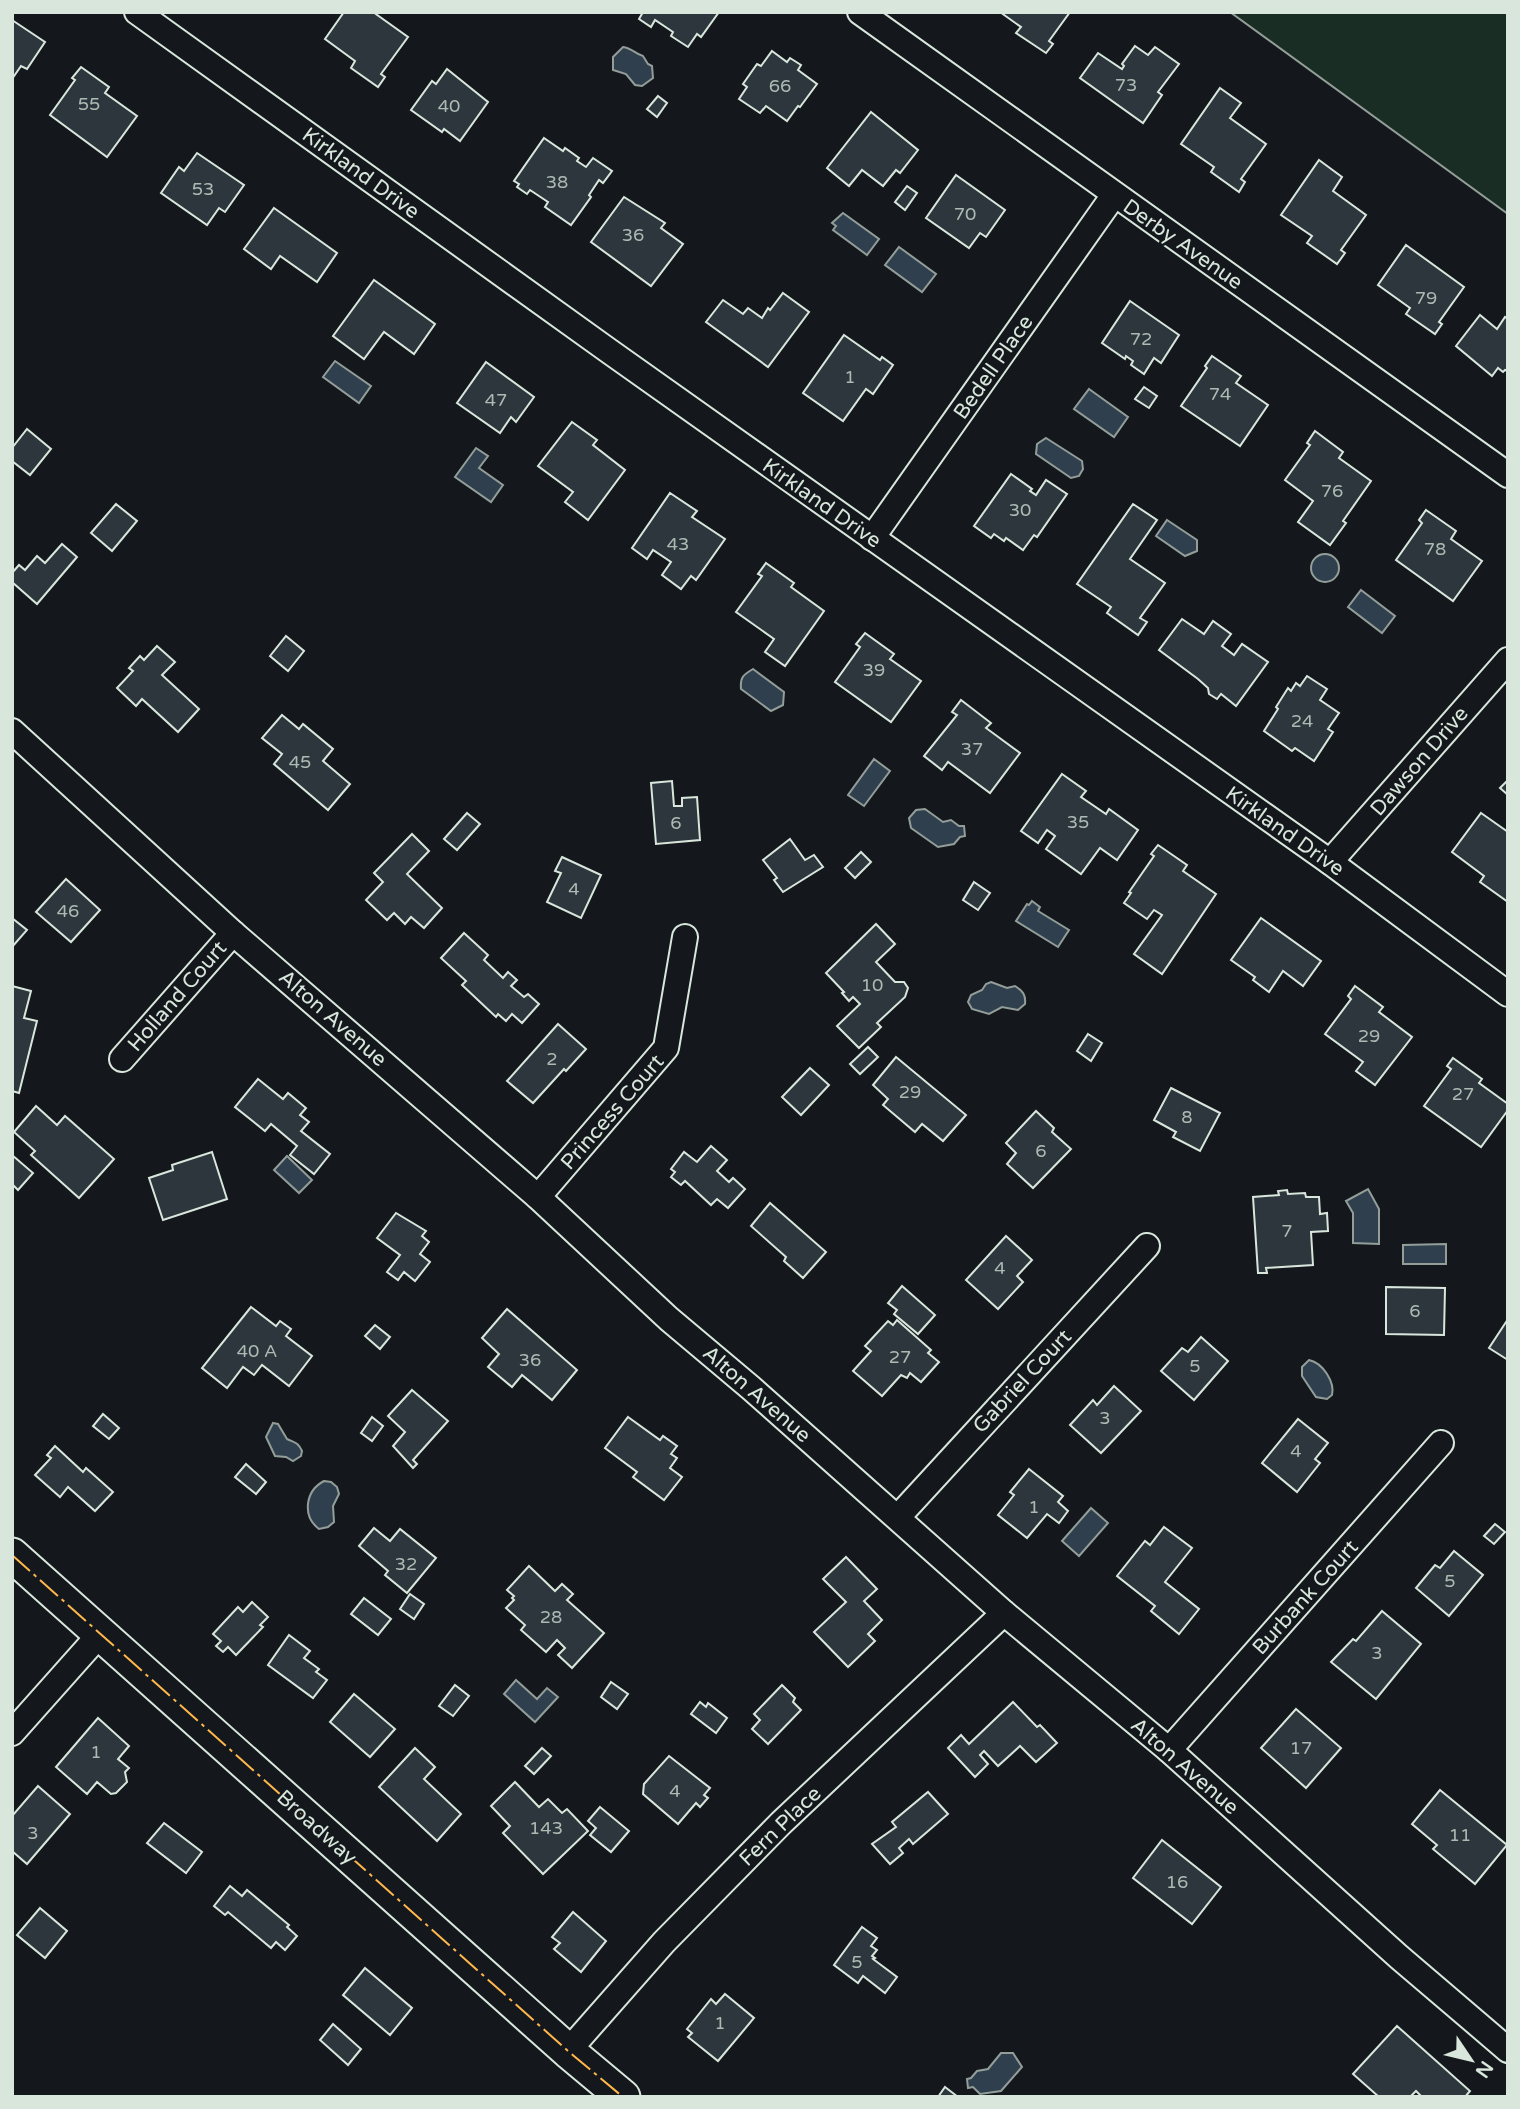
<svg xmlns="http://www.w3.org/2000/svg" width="1520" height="2109" viewBox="0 0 1520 2109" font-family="'Varela Round',sans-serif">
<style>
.green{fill:#1a2d24;stroke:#939e99;stroke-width:2}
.water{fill:#2f3f4d;stroke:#939e99;stroke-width:2}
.building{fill:#2c363c;stroke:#d8e6dc;stroke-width:2}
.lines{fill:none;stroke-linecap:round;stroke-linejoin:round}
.street-casing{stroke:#d8e6dc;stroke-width:28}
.secondary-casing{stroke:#d8e6dc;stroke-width:37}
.street{stroke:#14181c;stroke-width:24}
.secondary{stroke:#14181c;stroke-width:33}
.power{stroke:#ffb74d;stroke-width:2;stroke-dasharray:24 5 3.5 5;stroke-linecap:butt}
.labels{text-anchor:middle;stroke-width:5;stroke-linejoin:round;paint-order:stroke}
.number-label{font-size:18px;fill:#adbab4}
.street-label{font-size:21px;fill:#d8e6dc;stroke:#14181c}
</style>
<rect width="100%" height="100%" fill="#14181c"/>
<!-- green -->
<path class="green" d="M1230,12H1508V214Z"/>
<!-- water -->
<g class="water">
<path d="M623,47C632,48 635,54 643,56L648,64L652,66L653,78L642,86L635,85L626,74L613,70V57Z"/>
<path d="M843,213L879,239L867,255L833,230L836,226L832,223Z"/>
<path d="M899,247L936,274L922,292L885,265Z"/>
<path d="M335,361L371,386L359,403L323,377Z"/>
<path d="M1089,389L1128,417L1114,437L1074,409Z"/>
<path d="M1046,438L1082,461L1083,469L1079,476L1071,478L1036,454L1037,444Z"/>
<path d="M476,448L488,456L479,468L503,485L491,502L455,477Z"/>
<path d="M1167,520L1197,540V551L1185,556L1156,536Z"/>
<circle cx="1325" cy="568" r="14"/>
<path d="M1361,590L1395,616L1382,633L1348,607Z"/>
<path d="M753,669L784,692L783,705L771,711L741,689C740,677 743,675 753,669Z"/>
<path d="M874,759L890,771L864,806L848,795Z"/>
<path d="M925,809L943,822L951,820L959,826H964L965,836L960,837L954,844L938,847L911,828L909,818L916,810Z"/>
<path d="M1032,901L1040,907L1038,911L1069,930L1058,947L1016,921L1027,904L1029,905Z"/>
<path d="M991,982L1007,988L1015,986C1023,991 1026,995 1025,1004L1018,1010L1002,1007L989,1014L972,1009L968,1002L971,995L982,990L986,984Z"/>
<path d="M287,1156L312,1180L299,1193L274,1170Z"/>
<path d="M1368,1189L1379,1209V1244L1353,1243V1213L1346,1201Z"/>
<path d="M1446,1244V1264H1403V1245Z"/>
<path d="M1309,1360C1323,1363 1335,1382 1332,1395L1327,1399L1316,1397L1302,1376V1367Z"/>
<path d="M273,1423L278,1424L287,1439C295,1443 298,1442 302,1451L301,1456L293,1461L286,1457L275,1456L266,1437Z"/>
<path d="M324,1481L331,1482L337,1487L339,1494L333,1506L334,1522L328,1527L319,1529C302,1516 305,1491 324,1481Z"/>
<path d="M1091,1508L1108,1523L1079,1556L1062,1541Z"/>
<path d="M516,1680L537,1699L547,1688L558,1697L535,1722L504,1694Z"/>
<path d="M1001,2053H1013L1022,2067L1001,2091L980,2094L973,2087L968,2088L967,2079L971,2078L977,2071L988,2069Z"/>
</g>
<!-- building -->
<g class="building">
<path d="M344,12H373L408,37L381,74L385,77L378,87L351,68L355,61L325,39Z"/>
<path d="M643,12H719L701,37L697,34L688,47L671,36L673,32L655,20L651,27L639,19Z"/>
<path d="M1000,12H1070L1049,41L1053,44L1046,53L1016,33L1021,27Z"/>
<path d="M12,20L45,42L27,69L21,66L12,79Z"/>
<path d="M1135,46L1148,55L1155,47L1179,64L1158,92L1162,95L1143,123L1080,78L1098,53L1122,69L1124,66L1122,64Z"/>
<path d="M772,51L787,62L790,58L801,65L798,70L817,84L800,107L798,106L787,121L766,106L760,113L739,99L747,87L743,84L757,64L761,66Z"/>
<path d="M81,67L109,87L105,93L137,116L107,157L50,115L75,80L72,78Z"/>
<path d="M447,69L488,102L460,141L444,129L442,132L411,110L432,81L436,84Z"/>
<path d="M1220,88L1241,103L1230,118L1266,144L1241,179L1245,182L1239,192L1211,172L1214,167L1181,144Z"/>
<path d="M658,96L667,103L657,117L647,109Z"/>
<path d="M871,112L918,150L900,173L896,170L883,186L862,170L849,186L827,168Z"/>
<path d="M544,138L563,151L565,148L579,158L577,161L586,167L593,158L612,171L603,183L599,180L589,195L591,197L571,225L545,207L548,202L530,190L527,194L517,187L519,184L514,181Z"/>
<path d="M197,153L244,185L225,212L219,208L207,225L161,193L179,167L184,171Z"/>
<path d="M1319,160L1342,177L1333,191L1366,215L1341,250L1345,253L1337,264L1307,243L1312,236L1281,215Z"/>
<path d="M956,175L1005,210L986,237L980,233L969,248L926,218Z"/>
<path d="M907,186L917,193L905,210L895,202Z"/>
<path d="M624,197L665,223L661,228L683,244L651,286L591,242Z"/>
<path d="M274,208L337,253L317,282L280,256L271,269L244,249Z"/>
<path d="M1406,245L1464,287L1439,322L1442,324L1435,334L1406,314L1410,308L1378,285Z"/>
<path d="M374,280L435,324L414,354L384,332L364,359L333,336Z"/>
<path d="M783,293L809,312L768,367L706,322L723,300L743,314L748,308L762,318L768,308L770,310Z"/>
<path d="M1130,301L1179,335L1161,363L1154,358L1144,374L1131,365L1133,361L1126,356L1125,359L1102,343Z"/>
<path d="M1480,315L1497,329L1505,317L1508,319V371L1505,370L1503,372L1498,368L1492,376L1456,346Z"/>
<path d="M844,335L880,360L882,357L893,365L873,394L866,389L843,421L803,393Z"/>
<path d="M1212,356L1241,376L1236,383L1268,405L1240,446L1181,406L1207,368L1205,366Z"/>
<path d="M486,362L534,397L516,422L511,417L500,433L457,403Z"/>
<path d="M1144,387L1157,396L1149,408L1135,399Z"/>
<path d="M572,422L597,440L593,445L625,470L588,520L565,502L573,492L538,466Z"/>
<path d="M27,429L51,449L30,475L12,461V448Z"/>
<path d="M1315,431L1343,452L1339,458L1371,481L1343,521L1346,523L1330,545L1298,522L1313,501L1285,480L1310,445L1307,443Z"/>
<path d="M1011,474L1032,489L1030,491L1036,495L1046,480L1067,494L1037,537L1034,535L1023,550L1006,538L1004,541L994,534L991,538L974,526Z"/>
<path d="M670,493L697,511L692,517L725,539L696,580L691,576L681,589L662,575L671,562L653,550L647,559L632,548Z"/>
<path d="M116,504L137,521L112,551L91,533Z"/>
<path d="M1133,504L1157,520L1130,559L1165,583L1140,618L1147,622L1138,635L1107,613L1111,607L1077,584Z"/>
<path d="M1426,510L1456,531L1451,539L1482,561L1453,601L1396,560L1422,523L1419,520Z"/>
<path d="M62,544L77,557L37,604L12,582V573L19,565L25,570L37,556L45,563Z"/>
<path d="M766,563L794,583L791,587L824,611L785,666L765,652L774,639L736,612L762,576L758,574Z"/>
<path d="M1182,619L1204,634L1213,621L1231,634L1222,646L1234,655L1242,644L1268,662L1236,706L1221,694L1217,699L1209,694L1208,688L1198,679L1159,650Z"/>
<path d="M865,633L894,654L890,659L921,681L891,722L835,682L860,647L856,644Z"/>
<path d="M286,636L304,651L288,671L270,656Z"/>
<path d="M157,646L175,662L162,675L199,709L178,732L142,699L136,706L117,688L133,671L129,668L140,656L144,660Z"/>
<path d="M1307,676L1327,689L1320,700L1339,713L1328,729L1333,732L1314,761L1295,748L1292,751L1264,731L1278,709L1276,707L1288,688L1291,691L1296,683L1300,686Z"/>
<path d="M961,700L991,723L986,728L1020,753L990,793L948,762L942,770L924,756L957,715L952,712Z"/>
<path d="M282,715L299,729L303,724L333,749L323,761L350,784L328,810L274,764L282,754L262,738Z"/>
<path d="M1062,774L1086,791L1081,797L1106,814L1109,809L1138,830L1117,860L1100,848L1081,874L1046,849L1055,836L1047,830L1038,843L1021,831Z"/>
<path d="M1508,780V795L1500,788Z"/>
<path d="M672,781L674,806H682V798L697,797L700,840L656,844L651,783Z"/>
<path d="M467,813L480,824L457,850L444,839Z"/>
<path d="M1481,813L1508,832V902L1480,882L1484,876L1452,852Z"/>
<path d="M412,834L429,851L407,874L442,908L424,928L411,917L405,924L394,913L387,920L366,900L383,882L374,873Z"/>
<path d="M790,839L805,860L814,855L823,867L783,892L774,880L777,878L763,860Z"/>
<path d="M1158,845L1187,865L1183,871L1216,894L1162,974L1134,954L1162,915L1154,910L1147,919L1124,903L1131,893L1129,892L1154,856L1151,854Z"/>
<path d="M861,852L871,862L855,878L845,868Z"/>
<path d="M562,857L601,875L581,918L547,902L561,873L555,871Z"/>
<path d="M66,879L100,910L71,942L36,912Z"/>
<path d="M974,882L990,893L978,910L963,900Z"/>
<path d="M12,918L27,930L12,947Z"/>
<path d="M1261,918L1321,961L1303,986L1283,971L1269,992L1253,980L1255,977L1231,960Z"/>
<path d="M876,924L895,944L876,962L895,982H904L908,988L905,997L877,1023L881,1027L859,1048L837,1026L860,1004L853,997L849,1001L842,993L844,992L826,973Z"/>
<path d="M464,933L488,955L484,960L503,978L508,972L517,980L511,986L524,997L528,994L539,1004L522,1023L512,1014L506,1021L498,1014L496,1017L462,985L466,981L441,958Z"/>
<path d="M12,986L31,991L24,1018L37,1021L19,1093L12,1091Z"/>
<path d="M1355,986L1383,1007L1379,1012L1412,1037L1375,1085L1356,1071L1363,1062L1325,1034L1351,999L1348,996Z"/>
<path d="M558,1024L586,1049L566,1071L564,1069L533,1103L507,1081Z"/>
<path d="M1088,1034L1102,1043L1091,1061L1077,1051Z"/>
<path d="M868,1047L878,1057L860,1074L850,1064Z"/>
<path d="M896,1057L966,1115L943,1141L922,1124L915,1132L883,1105L888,1099L873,1085Z"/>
<path d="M1453,1058L1482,1079L1479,1083L1508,1104V1110L1481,1147L1424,1106L1451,1069L1447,1066Z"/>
<path d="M810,1068L829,1085L801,1115L782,1097Z"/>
<path d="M258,1079L283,1099L288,1093L306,1108L300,1115L309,1122L301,1131L330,1154L314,1174L290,1155L297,1146L271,1124L265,1131L235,1107Z"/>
<path d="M1171,1088L1220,1113L1200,1151L1173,1137L1176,1132L1154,1120Z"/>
<path d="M36,1106L57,1125L65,1116L114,1159L79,1198L31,1155L35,1151L14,1132Z"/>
<path d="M1036,1111L1054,1128L1052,1132L1071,1149L1033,1188L1007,1164L1016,1153L1006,1143Z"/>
<path d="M711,1146L727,1160L717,1171L729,1182L733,1178L745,1189L728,1208L717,1199L711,1205L685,1181L681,1185L671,1177L675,1172L671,1169L684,1152L697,1162Z"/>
<path d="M212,1152L227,1199L163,1220L149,1178L173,1170L172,1165Z"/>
<path d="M12,1155L33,1173L18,1190L12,1184Z"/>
<path d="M1287,1190L1288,1194L1305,1193L1306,1197H1319L1320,1214L1327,1213L1328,1231L1311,1232L1313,1265L1266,1268L1267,1273H1258L1253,1197L1279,1195L1278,1191Z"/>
<path d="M770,1203L826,1252L803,1278L784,1261L786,1257L751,1226Z"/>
<path d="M396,1213L426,1231L422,1236L429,1242L420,1254L430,1262L415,1281L404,1272L398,1280L387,1272L400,1255L377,1238Z"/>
<path d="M1006,1236L1032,1260L1017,1276L1023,1282L998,1309L966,1280Z"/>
<path d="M902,1286L935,1315L918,1334L894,1314L897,1310L888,1303Z"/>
<path d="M1386,1287L1445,1288L1444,1335L1386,1334Z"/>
<path d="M251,1307L276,1326L280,1321L291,1329L286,1336L312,1356L289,1386L262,1365L254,1375L243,1367L227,1388L202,1368Z"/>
<path d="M507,1309L577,1370L552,1400L522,1375L512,1387L488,1367L499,1354L482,1338Z"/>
<path d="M1508,1319V1360L1489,1348Z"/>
<path d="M897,1320L931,1350L928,1353L939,1362L921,1382L910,1373L907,1378L901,1375L882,1396L853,1371L871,1351L865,1346L888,1321L893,1325Z"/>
<path d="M375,1325L390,1337L380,1349L365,1336Z"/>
<path d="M1201,1337L1228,1361L1194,1400L1161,1371L1182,1348L1188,1352Z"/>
<path d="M1114,1386L1141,1411L1101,1453L1070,1425L1093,1400L1097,1405Z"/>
<path d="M412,1390L448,1421L413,1460L417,1464L413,1468L393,1446L405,1432L388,1416Z"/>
<path d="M103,1414L119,1428L109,1439L93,1426Z"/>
<path d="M372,1417L383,1426L372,1441L361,1433Z"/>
<path d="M628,1417L660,1440L663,1436L677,1446L671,1454L677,1458L670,1468L682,1477L664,1500L633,1477L637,1472L605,1448Z"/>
<path d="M1298,1419L1328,1443L1315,1459L1320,1463L1297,1492L1262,1463Z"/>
<path d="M55,1446L83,1472L86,1468L113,1492L95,1511L68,1487L60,1497L35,1475L51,1458L47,1455Z"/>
<path d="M246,1464L266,1482L256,1494L235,1477Z"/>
<path d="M1029,1469L1063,1496L1058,1502L1068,1511L1059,1523L1047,1514L1027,1538L998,1515L1014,1495L1010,1492Z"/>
<path d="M1495,1524L1505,1532L1494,1544L1484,1536Z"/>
<path d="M1164,1527L1192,1548L1165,1582L1199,1609L1179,1634L1151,1611L1155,1606L1117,1576L1145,1541L1150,1545Z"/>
<path d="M374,1528L390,1541L400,1529L436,1558L407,1593L385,1575L388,1571L359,1546Z"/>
<path d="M1454,1551L1483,1575L1449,1616L1416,1588L1435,1565L1440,1568Z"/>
<path d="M846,1557L877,1589L864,1601L882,1620L868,1634L875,1641L848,1667L814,1632L846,1602L823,1579Z"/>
<path d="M529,1566L555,1591L562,1584L573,1594L567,1600L604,1633L572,1668L558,1655L565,1648L557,1640L546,1652L521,1630L525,1625L506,1608L514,1600L512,1598L514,1596L507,1590Z"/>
<path d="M410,1594L424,1604L414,1619L400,1609Z"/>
<path d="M364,1598L391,1619L378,1635L351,1614Z"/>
<path d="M252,1602L268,1617L260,1625L263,1627L236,1655L228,1647L223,1652L216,1646L221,1641L213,1634L238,1607L243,1612Z"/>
<path d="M1382,1611L1421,1644L1376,1699L1331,1662L1353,1639L1356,1641Z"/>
<path d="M289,1635L310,1651L304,1658L319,1669L316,1672L327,1680L313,1698L268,1665Z"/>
<path d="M611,1682L628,1694L617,1709L601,1697Z"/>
<path d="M455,1685L469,1696L453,1716L439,1706Z"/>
<path d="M782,1685L795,1698L793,1702L801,1710L768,1744L752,1729L760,1720L754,1714Z"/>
<path d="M354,1694L395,1729L370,1757L330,1722Z"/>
<path d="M700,1702L706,1707L708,1703L727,1718L716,1733L691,1714Z"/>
<path d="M1013,1702L1037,1727L1040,1725L1057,1743L1036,1762L1020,1746L998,1766L984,1751L980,1755L988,1764L975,1777L948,1748L961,1735L969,1744Z"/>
<path d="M1296,1709L1341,1748L1306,1788L1261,1748Z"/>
<path d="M98,1718L129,1746L118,1759L129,1768L125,1772L127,1782L116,1793L111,1794L97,1782L87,1794L56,1767Z"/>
<path d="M415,1748L435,1767L424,1779L461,1814L437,1841L379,1787Z"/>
<path d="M542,1748L551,1756L534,1774L525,1766Z"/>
<path d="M669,1756L710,1788L704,1795L708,1798L700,1807L696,1803L678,1824L643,1794L644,1784Z"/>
<path d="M515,1782L539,1807L548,1799L562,1813L567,1809L588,1831L543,1874L503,1833L510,1826L491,1806Z"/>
<path d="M38,1786L70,1814L27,1864L12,1851V1816Z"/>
<path d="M1440,1790L1507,1845L1475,1884L1433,1849L1437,1845L1412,1824Z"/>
<path d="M928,1792L948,1814L913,1844L909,1839L899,1848L903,1853L890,1864L872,1844L896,1827L892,1822Z"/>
<path d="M600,1807L629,1831L611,1852L590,1835L596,1828L588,1821Z"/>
<path d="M164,1823L202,1852L186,1873L147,1843Z"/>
<path d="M1162,1840L1221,1887L1192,1924L1133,1878Z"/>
<path d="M230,1886L242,1896L247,1890L289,1925L287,1927L297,1936L285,1950L276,1942L271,1948L228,1912L225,1915L214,1906Z"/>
<path d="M40,1908L67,1931L45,1958L17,1935Z"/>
<path d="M573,1912L606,1941L581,1972L554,1949L560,1943L552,1937Z"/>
<path d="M862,1927L877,1938L871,1946L877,1950L872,1956L875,1958L873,1959L897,1977L885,1993L863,1976L858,1983L834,1965Z"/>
<path d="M365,1968L412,2008L390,2035L343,1995Z"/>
<path d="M725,1994L754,2018L718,2061L688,2037L692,2033L687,2029L711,1999L716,2004Z"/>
<path d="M333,2024L361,2049L348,2065L320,2040Z"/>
<path d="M1397,2026L1470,2091L1465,2097H1422L1416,2091L1410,2097H1379L1353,2074Z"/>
<path d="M945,2087L958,2097H938Z"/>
</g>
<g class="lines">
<!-- street casing -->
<g class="street-casing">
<g id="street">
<path d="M137,12L609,351L1330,862L1508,994"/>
<path d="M860,12L1508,475"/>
<path d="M872,538L1114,195"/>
<path d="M12,731L233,933L538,1197L669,1319L751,1388L1004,1613L1169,1750L1399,1957L1508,2050"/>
<path d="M1330,862L1508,660"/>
<path d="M122,1059L233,933"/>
<path d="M538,1197L666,1048L685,937"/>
<path d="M898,1517L1147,1246"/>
<path d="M12,1733L101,1633"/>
<path d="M1169,1750L1441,1443"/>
<path d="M568,2051L664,1942L781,1823L1004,1613"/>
</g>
</g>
<!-- secondary casing -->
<g class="secondary-casing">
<path id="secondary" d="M12,1555L568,2051L623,2097"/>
</g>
<!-- street -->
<use href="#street" class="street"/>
<!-- secondary -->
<use href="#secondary" class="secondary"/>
<!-- power -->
<path class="power" d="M12,1555L568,2051L623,2097"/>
</g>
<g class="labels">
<!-- number labels -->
<g class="number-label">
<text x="1126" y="91">73</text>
<text x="780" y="92">66</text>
<text x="89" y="110">55</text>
<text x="449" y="112">40</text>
<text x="557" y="188">38</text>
<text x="203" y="195">53</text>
<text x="965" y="220">70</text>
<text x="633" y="241">36</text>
<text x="1426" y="304">79</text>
<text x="1141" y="345">72</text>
<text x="850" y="383">1</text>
<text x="1220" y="400">74</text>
<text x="496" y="406">47</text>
<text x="1332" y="497">76</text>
<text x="1020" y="516">30</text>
<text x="678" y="550">43</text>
<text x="1435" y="555">78</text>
<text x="874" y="676">39</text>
<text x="1302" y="727">24</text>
<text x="972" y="755">37</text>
<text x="300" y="768">45</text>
<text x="1078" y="828">35</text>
<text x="676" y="829">6</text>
<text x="574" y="895">4</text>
<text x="68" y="917">46</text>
<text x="872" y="991">10</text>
<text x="1369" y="1042">29</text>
<text x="552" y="1065">2</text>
<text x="910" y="1098">29</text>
<text x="1463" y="1100">27</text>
<text x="1187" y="1123">8</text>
<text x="1041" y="1157">6</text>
<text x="1287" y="1237">7</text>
<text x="1000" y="1274">4</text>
<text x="1415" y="1317">6</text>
<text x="257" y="1357">40 A</text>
<text x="900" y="1363">27</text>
<text x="530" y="1366">36</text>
<text x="1195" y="1372">5</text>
<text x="1105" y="1424">3</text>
<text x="1296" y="1457">4</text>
<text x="1034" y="1513">1</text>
<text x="406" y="1570">32</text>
<text x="1450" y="1587">5</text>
<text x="551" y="1623">28</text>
<text x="1377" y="1659">3</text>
<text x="1301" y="1754">17</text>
<text x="96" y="1758">1</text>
<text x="675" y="1797">4</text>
<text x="546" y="1834">143</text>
<text x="33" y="1839">3</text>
<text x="1460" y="1841">11</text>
<text x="1177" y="1888">16</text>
<text x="857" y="1968">5</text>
<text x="720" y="2029">1</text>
</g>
<!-- street labels -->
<g class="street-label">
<text transform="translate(361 173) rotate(36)" y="7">Kirkland Drive</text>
<text transform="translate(1183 244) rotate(35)" y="7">Derby Avenue</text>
<text transform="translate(993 367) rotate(-55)" y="7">Bedell Place</text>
<text transform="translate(822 503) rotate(35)" y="7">Kirkland Drive</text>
<text transform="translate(1419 761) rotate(-49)" y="7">Dawson Drive</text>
<text transform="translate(1285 831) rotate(35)" y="7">Kirkland Drive</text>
<text transform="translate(177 996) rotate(-49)" y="7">Holland Court</text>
<text transform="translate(333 1018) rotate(41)" y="7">Alton Avenue</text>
<text transform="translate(612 1112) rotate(-49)" y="7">Princess Court</text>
<text transform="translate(1022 1381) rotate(-47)" y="7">Gabriel Court</text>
<text transform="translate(757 1394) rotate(41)" y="7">Alton Avenue</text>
<text transform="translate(1305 1597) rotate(-48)" y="7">Burbank Court</text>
<text transform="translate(1185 1766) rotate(41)" y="7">Alton Avenue</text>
<text transform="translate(780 1826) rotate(-44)" y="7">Fern Place</text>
<text transform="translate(317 1827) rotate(42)" y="7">Broadway</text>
</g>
</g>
<!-- border -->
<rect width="1520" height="2109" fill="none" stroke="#d8e6dc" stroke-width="28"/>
<!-- north arrow -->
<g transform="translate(1471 2060) rotate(125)" stroke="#14181c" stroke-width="5" paint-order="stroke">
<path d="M0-5L12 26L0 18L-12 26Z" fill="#d8e6dc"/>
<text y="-10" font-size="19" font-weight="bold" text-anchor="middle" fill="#d8e6dc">N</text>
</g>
</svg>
